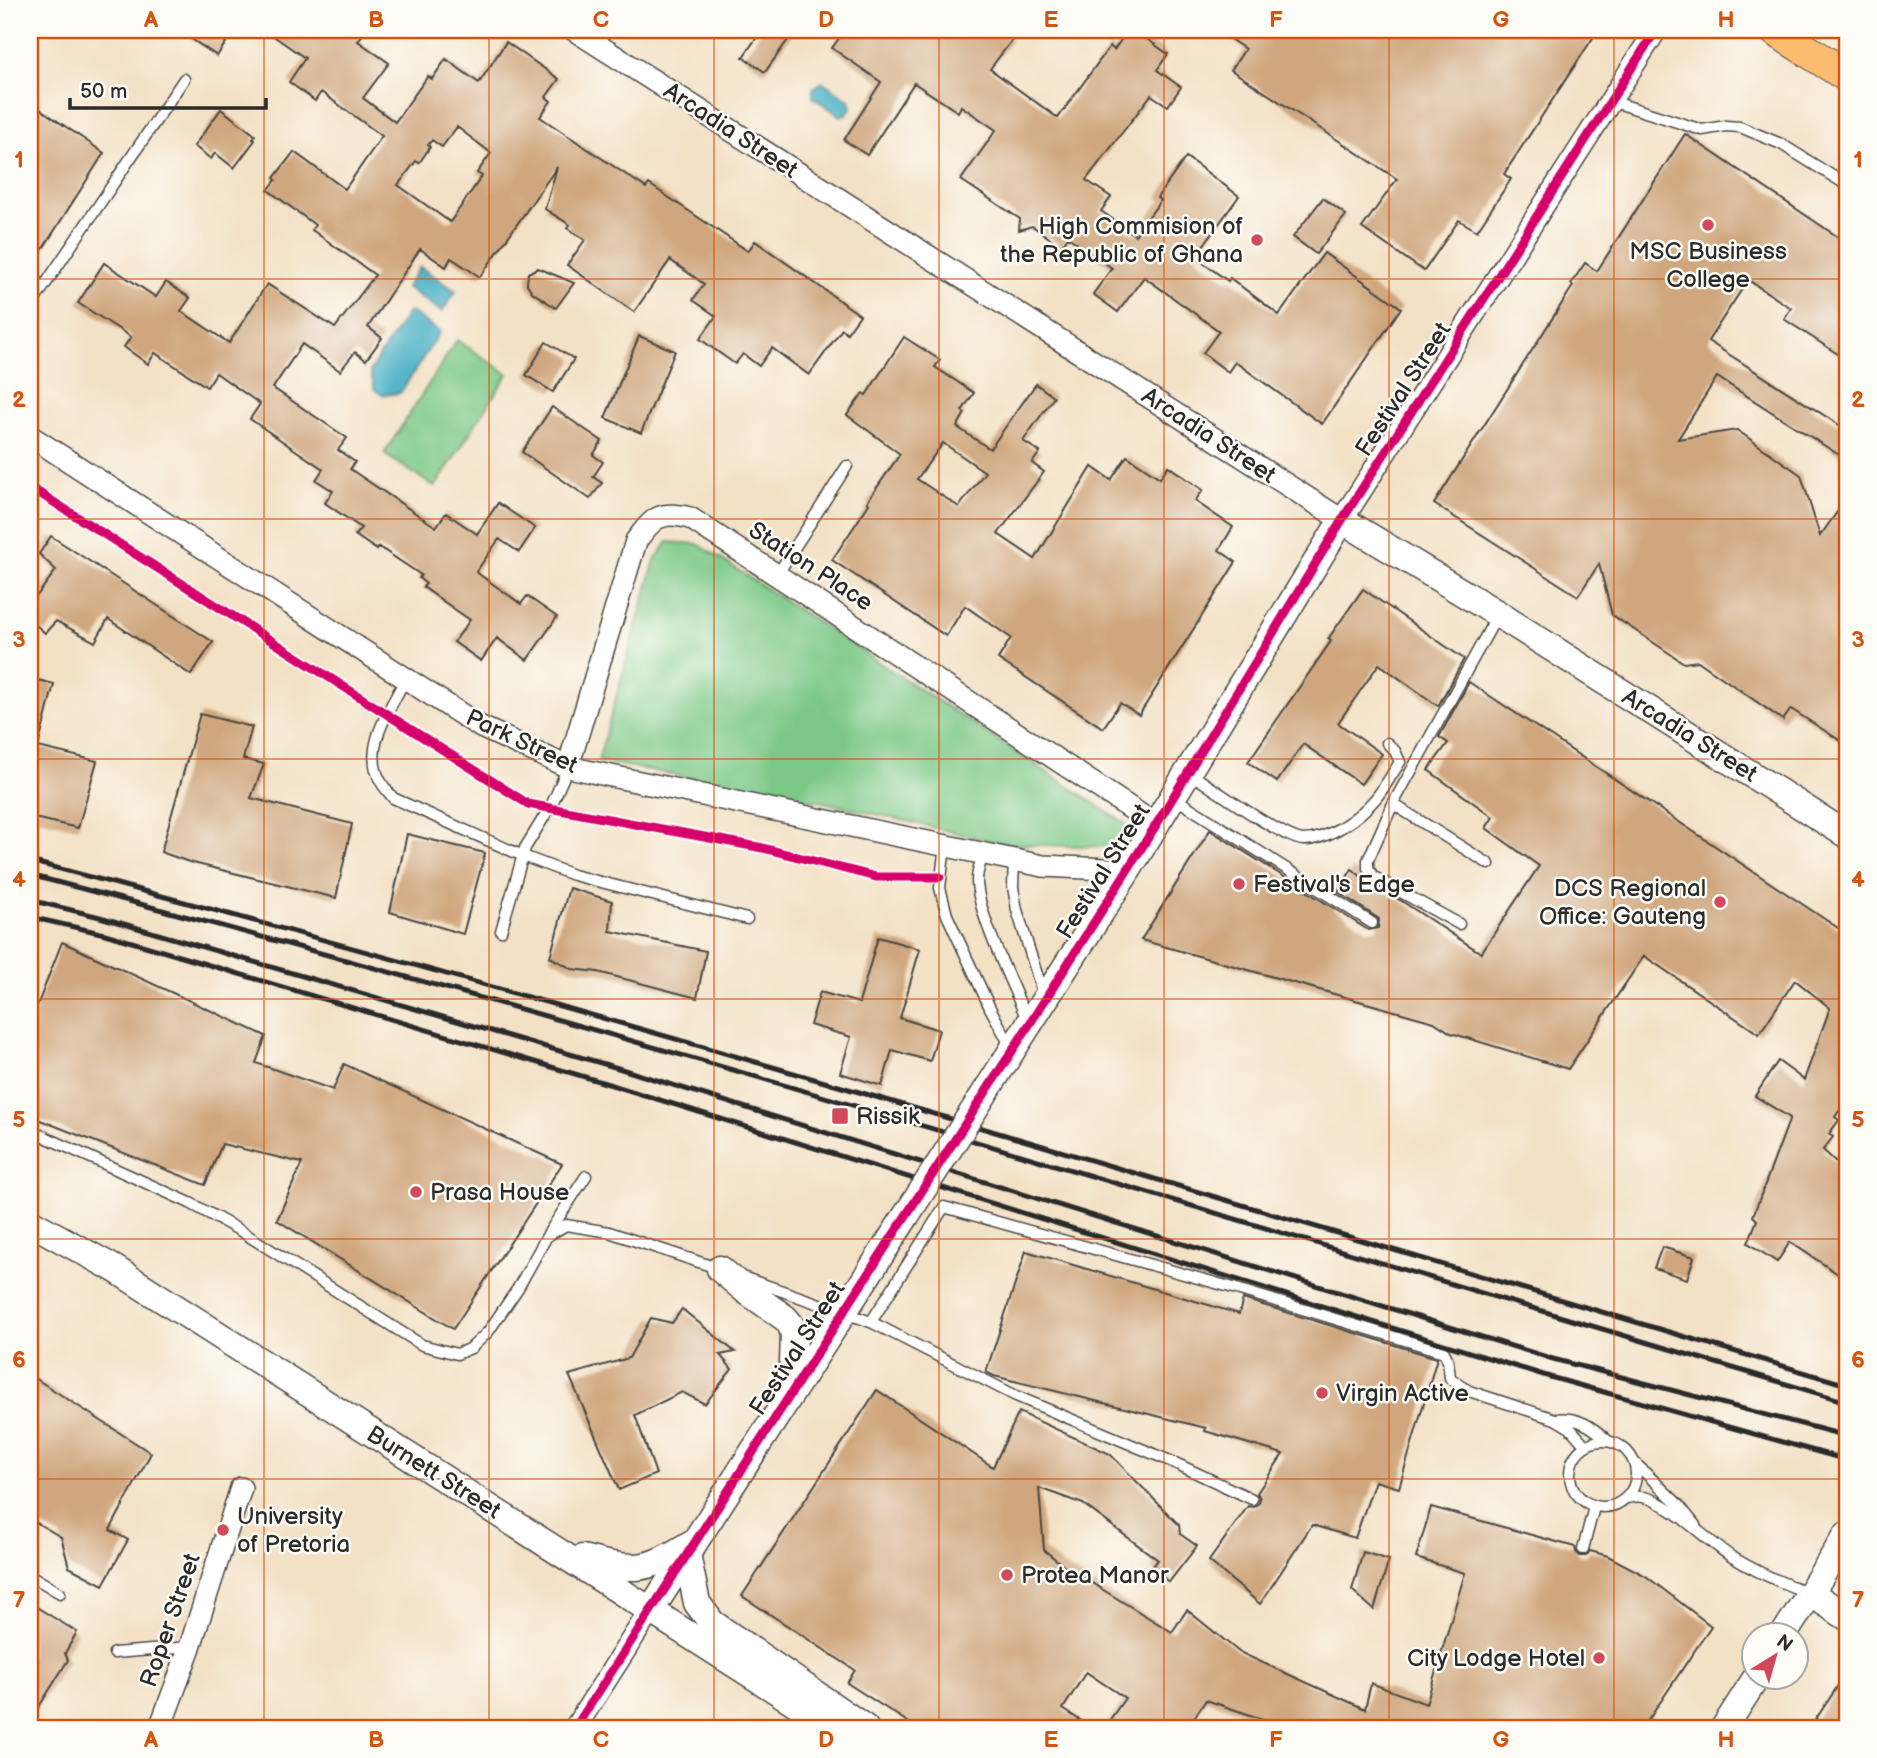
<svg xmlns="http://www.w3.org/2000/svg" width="1877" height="1758" viewBox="0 0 1877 1758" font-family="'Balsamiq Sans',sans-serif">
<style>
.green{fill:#7bc886;stroke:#537a58;stroke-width:2}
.water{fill:#43adc3;stroke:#376c77;stroke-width:2}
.building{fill:#cfa67d;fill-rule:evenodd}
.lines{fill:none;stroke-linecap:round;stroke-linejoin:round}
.service-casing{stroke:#494642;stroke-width:13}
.minor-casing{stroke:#494642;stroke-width:24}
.tertiary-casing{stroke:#494642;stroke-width:29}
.primary-casing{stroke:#494642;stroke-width:34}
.service{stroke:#fff;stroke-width:10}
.minor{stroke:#fff;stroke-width:21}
.tertiary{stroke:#fff;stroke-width:26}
.primary{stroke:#fdbc70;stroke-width:32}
.rail{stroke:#2b2b2b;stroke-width:5}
.tertiary-bridge-casing{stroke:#494642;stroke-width:29;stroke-linecap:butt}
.tertiary-bridge{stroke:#fff;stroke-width:26}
.cycleway-casing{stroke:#fdfcf7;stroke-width:13}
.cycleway{stroke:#d6006c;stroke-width:9}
.grid{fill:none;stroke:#d5540f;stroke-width:2;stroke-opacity:0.55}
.poi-dot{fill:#d1495b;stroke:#fdfcf7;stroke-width:2.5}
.labels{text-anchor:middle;stroke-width:5;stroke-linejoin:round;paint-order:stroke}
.street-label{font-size:24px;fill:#2b2b2b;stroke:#fdfcf7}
.poi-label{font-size:24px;fill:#2b2b2b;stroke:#fdfcf7;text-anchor:start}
.neatline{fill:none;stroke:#d5540f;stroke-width:2.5}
.grid-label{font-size:23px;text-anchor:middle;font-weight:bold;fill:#d5540f}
</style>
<rect width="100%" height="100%" fill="#fdfcf7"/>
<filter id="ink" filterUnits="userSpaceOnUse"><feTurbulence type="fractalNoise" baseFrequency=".0143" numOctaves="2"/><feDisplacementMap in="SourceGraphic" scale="14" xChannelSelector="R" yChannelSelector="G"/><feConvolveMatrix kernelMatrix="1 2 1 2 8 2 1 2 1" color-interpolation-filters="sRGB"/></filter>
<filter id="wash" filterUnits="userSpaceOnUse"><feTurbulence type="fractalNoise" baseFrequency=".00686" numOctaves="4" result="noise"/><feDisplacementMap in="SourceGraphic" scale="28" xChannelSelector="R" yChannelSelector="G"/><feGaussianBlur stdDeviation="1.57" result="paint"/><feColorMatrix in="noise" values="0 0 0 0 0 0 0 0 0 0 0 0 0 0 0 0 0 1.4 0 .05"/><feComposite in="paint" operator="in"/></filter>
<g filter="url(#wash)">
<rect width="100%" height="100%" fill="#f3e1c6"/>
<!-- green -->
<g class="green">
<path d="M457,340L508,374L435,487L384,454Z"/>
<path d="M668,542L698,544L1129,826L1114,847L1004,844L828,803L598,761L655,560Z"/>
</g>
<!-- water -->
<g class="water">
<path d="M823,82L850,100L851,108L846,114L840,116L813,97V88Z"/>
<path d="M420,267L456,291L442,312L406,287Z"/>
<path d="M409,311L440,332L400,393L383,395L375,390L370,371Z"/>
</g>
<g id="blocks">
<!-- building -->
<g class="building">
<path d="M178,30H234L217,56Z"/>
<path d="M265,30H366L358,41L389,63L363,98L395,122L428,76L432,79L446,59L479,83L506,42L559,79L546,97L551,101L540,117L646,188L649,184L748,251L755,241L860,315L847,333L842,329L809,375L772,348L759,366L743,354L735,364L700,339L716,316L693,300L704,284L670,260L634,312L567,265L585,240L567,228L570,225L545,209L557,167L480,277L451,258L446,267L420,249L368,327L382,338L366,360L355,352L340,371L302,344L273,388L347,438L338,450L355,462L350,469L436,527L446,513L477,534L498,503L535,528L519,552L499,539L476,572L521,604L527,596L557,617L527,660L497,638L481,661L454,642L470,620L423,587L426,584L419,578L421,575L379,547L377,550L355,535L361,528L325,503L333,491L316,480L323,469L250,419L260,404L216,373L207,387L155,353L148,364L124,347L131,337L78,303L104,263L156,297L166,282L190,298L181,311L229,343L267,284L335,328L375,275L312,230L315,225L268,190L276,180L274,178L294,152L345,189L382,136L321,92L315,101L289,82L305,58ZM457,127L491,153L477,173L482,176L450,222L398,185L416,161L419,163L430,147L428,145L432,140L442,147Z"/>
<path d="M762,30H795L765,72L743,57Z"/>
<path d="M845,30H998L1012,40L990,69L1058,118L1110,46L1114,50L1128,30H1134L1168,54L1157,70L1181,87L1168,106L1151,95L1086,180L1111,197L1101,211L1135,235L1161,200L1157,198L1186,157L1239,196L1195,257L1228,281L1230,278L1279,315L1324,253L1401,308L1322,424L1235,362L1228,372L1203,353L1219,331L1144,277L1118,312L1093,294L1112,268L1068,237L1061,246L1032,226L1019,230L1020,219L961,180L996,130L961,106L958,112L914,83L867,155L844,140L881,82L832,48Z"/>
<path d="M1216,30H1598L1504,174L1511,179L1477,231L1459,220L1424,271L1362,228L1397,179L1231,70L1245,49Z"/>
<path d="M30,102L104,153L30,269Z"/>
<path d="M221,109L255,135L253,139L255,140L234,168L215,153L211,159L194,146Z"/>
<path d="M1685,134L1847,243V360L1784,319L1791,308L1748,280L1708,341L1847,430V460L1717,377L1678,439L1737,430L1801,475L1820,536L1847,498V745L1791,709L1783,720L1698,661L1684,663L1612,615L1599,564L1578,596L1434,504L1573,286L1571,284L1585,263L1597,271Z"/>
<path d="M1323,198L1346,215L1316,254L1293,237Z"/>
<path d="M538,268L574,283L556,308L532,292L527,284L528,273Z"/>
<path d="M639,336L675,351L641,433L605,418Z"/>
<path d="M904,337L940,360L935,367L974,393L962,411L965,413L957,427L990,449L1036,384L1054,397L1023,441L1040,452L1032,463L1044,472L998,534L1035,559L1092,467L1111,480L1127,456L1160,478L1168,466L1203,490L1195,501L1233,527L1219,550L1236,562L1139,715L1120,703L1103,728L998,659L1011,638L965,606L946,636L832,560L869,504L867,502L900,454L847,415L863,393L866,395ZM943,443L985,472L959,507L917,479Z"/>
<path d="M546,342L574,359L553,392L526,375Z"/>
<path d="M552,407L602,441L593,455L603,462L593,477L602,483L590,499L522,452Z"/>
<path d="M51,536L213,642L191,675L108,619L95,642L56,621L45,633L30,620V605L56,570L39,554Z"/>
<path d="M1363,589L1464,659L1438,706L1379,664L1374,671L1338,723L1382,754L1361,784L1303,744L1277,782L1248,762L1331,641L1328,639Z"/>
<path d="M30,678L54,684L38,747L97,761L78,828L30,817Z"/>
<path d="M1469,682L1847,934V1099L1835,1117L1839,1120L1829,1134L1833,1137L1823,1150L1847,1172V1280L1790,1242L1777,1262L1748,1243L1757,1220L1753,1216L1790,1118L1755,1096L1778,1061L1804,1080L1830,1008L1795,980L1759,1034L1644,956L1568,1069L1451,1033L1434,1022L1141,940L1210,830L1368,930L1378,928L1379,919L1338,892L1352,869L1370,884L1400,900L1481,953L1539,866L1486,828L1493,817L1428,770L1448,743L1439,737Z"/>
<path d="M200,714L252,727L243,759L264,764L251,798L352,824L336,898L189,862L161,852Z"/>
<path d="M407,834L485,853L463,934L390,912Z"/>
<path d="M569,888L612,901L610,931L706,951L697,998L598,972L572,969L550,957Z"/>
<path d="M878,937L920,949L900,1018L939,1030L930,1061L892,1050L882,1086L840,1073L851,1037L810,1025L820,992L859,1003Z"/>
<path d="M62,942L266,1036L256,1063L333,1090L344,1064L562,1164L453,1329L277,1220L302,1163L222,1144L205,1185L30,1116V1024Z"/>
<path d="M1662,1247L1694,1257L1687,1279L1654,1268Z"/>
<path d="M1026,1251L1239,1314L1243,1299L1437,1358L1399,1488L1375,1481L1355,1538L1312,1525L1260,1604L1209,1561L1248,1506L1253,1507L1259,1503L1260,1498L1257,1493L1283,1454L1205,1431L1206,1428L994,1376L986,1372Z"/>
<path d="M682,1309L735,1352L720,1355L732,1369L705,1404L682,1392L635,1415L656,1474L619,1490L569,1375L629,1358L651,1318L672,1323Z"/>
<path d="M30,1375L151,1453L110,1530L128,1540L103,1585L69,1567L61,1537L30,1519Z"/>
<path d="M877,1390L993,1467L1019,1412L1110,1454L1179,1525L1180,1534L1197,1546L1169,1582L1151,1568L1158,1560L1083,1504L1039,1488L1044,1550L1064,1566L1172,1632L1187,1610L1239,1652L1365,1709L1371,1683L1426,1704L1465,1573L1416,1558L1431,1507L1575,1547L1576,1552L1580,1556H1586L1590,1551L1608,1556L1646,1576L1711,1626L1643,1728H1273L1274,1723L1206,1700L1187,1728H1104L1125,1698L1086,1672L1063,1709L1092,1728H917L847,1683L855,1670L742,1596Z"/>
<path d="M1363,1552L1389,1560L1374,1610L1352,1590Z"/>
<path d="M30,1603L77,1632L65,1653L68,1660L30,1721Z"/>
<path d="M1847,1672V1728H1810Z"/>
</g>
</g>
</g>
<g filter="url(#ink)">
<use href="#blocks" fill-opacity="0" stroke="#494642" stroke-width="2"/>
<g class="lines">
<!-- service casing -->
<g class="service-casing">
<g id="service">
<path d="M1611,101L1702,130L1726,126L1740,127L1781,144L1847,185"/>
<path d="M30,307L184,79"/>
<path d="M777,575L847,466"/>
<path d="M406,678C391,707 362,748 380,780C383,787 389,792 393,798L523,856L573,875L747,919"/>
<path d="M1188,772C1208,785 1284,839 1303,840C1329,840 1360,817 1376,798C1385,787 1392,774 1400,762L1395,751L1387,743"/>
<path d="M1173,797L1372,923"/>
<path d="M1393,804L1489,864"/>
<path d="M945,845L940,888L947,915L990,1008L1011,1047"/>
<path d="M983,853C981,862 977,871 977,880C977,914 1014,987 1028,1022"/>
<path d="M1014,860L1013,887L1017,910L1043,994"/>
<path d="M1459,924L1374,877L1368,868V860L1393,804L1498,614"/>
<path d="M501,931L525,848L552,804L568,767"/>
<path d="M30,1130L190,1203L239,1230L422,1345L457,1354L471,1348L488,1332L518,1288L547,1236L566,1225L609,1232L720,1269"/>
<path d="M548,1234L586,1176"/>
<path d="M745,1278L871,1322L1016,1396L1175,1463L1252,1499"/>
<path d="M871,1322L944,1207L1230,1287L1444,1352L1448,1360L1450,1378L1469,1391L1555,1419L1570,1428L1585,1445"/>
<path d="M1555,1419C1577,1416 1592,1426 1608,1441"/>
<circle cx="1603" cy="1474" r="33"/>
<path d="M1634,1462L1679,1505L1695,1525"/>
<path d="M1627,1498C1632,1497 1638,1496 1643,1497C1670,1502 1708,1542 1732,1557C1757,1572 1783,1584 1810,1593"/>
<path d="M1583,1549L1594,1507"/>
<path d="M30,1575L60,1593"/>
<path d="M114,1653L190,1647"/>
</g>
</g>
<!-- minor casing -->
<g class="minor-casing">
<g id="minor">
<path d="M574,30L1342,520L1656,30"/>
<path d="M30,436L481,727L568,767L1043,866L1128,870"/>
<path d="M568,767L636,541C653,518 660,510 690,518L1156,825"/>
<path d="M160,1728L190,1647L241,1488"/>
<path d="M575,1728L650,1611"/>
</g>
</g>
<!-- tertiary casing -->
<g class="tertiary-casing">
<g id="tertiary">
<path d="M1006,1060L1128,870L1342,520L1498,614L1847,835"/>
<path d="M30,1222L115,1269L835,1728"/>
<path d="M720,1269L745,1290L785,1318L791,1325L794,1335L792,1388"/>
<path d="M687,1554L697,1603L712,1623L865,1728"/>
<path d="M582,1558C635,1571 643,1573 690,1544"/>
<path d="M1810,1593L1847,1617"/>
<path d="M650,1611L904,1219"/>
<path d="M1783,1636L1847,1535"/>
<path d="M1724,1728L1756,1678"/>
</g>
</g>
<!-- primary casing -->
<g class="primary-casing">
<path id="primary" d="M1775,30L1847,76"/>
</g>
<!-- service -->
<use href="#service" class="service"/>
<!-- minor -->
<use href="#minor" class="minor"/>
<!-- tertiary -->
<use href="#tertiary" class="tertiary"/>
<!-- primary -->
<use href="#primary" class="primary"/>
<!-- rail -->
<g class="rail">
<path d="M30,861C640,1021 1243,1206 1847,1385"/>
<path d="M30,875C640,1034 1242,1223 1847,1402"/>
<path d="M30,900L100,917L618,1068L1553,1359L1847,1436"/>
<path d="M30,917L105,934L612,1085L1550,1377L1847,1460"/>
</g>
<!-- tertiary-bridge casing -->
<g class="tertiary-bridge-casing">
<path id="tertiary-bridge" d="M904,1219L1006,1060"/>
</g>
<!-- tertiary-bridge -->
<use href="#tertiary-bridge" class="tertiary-bridge"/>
<!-- cycleway casing -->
<g class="cycleway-casing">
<g id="cycleway">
<path d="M30,487L528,804L763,848L876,877H940"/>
<path d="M575,1728L1029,1025L1156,825L1342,520L1656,30"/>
</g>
</g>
<!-- cycleway -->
<use href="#cycleway" class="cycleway"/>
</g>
</g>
<!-- grid -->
<path class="grid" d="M264,30V1728M489,30V1728M714,30V1728M939,30V1728M1164,30V1728M1389,30V1728M1614,30V1728M30,279H1847M30,519H1847M30,759H1847M30,999H1847M30,1239H1847M30,1479H1847"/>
<!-- markers -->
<g class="poi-dot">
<circle cx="1708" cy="225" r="7"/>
<circle cx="1257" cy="240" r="7"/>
<circle cx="1239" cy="884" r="7"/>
<circle cx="1720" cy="902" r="7"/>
<rect x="831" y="1107" width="18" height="18" rx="3.5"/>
<circle cx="416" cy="1192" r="7"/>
<circle cx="1322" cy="1393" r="7"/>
<circle cx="223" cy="1530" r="7"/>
<circle cx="1007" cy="1575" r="7"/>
<circle cx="1599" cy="1658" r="7"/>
</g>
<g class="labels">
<!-- street labels -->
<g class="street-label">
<text transform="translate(731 130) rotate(33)" y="8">Arcadia Street</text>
<text transform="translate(1403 389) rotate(-57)" y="8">Festival Street</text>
<text transform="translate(1209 435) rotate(33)" y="8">Arcadia Street</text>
<text transform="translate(811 566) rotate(33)" y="8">Station Place</text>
<text transform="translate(1690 735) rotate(32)" y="8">Arcadia Street</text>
<text transform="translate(522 741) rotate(25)" y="8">Park Street</text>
<text transform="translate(1103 871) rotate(-58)" y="8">Festival Street</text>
<text transform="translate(797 1348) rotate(-57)" y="8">Festival Street</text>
<text transform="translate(434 1472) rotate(32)" y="8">Burnett Street</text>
<text transform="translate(170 1620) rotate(-71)" y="8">Roper Street</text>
</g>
<!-- poi labels -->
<g class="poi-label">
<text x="1243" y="234" text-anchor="end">High Commision of<tspan x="1243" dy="28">the Republic of Ghana</tspan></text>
<text x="1708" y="259" text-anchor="middle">MSC Business<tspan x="1708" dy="28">College</tspan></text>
<text x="1253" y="892">Festival's Edge</text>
<text x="1706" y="896" text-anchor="end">DCS Regional<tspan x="1706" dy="28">Office: Gauteng</tspan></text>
<text x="856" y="1124">Rissik</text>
<text x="430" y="1200">Prasa House</text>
<text x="1336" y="1401">Virgin Active</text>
<text x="237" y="1524">University<tspan x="237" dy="28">of Pretoria</tspan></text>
<text x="1021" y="1583">Protea Manor</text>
<text x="1585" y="1666" text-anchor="end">City Lodge Hotel</text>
</g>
</g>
<!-- margin -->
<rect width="1877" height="1758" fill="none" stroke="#fdfcf7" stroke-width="77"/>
<!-- north arrow -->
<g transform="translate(1775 1656) rotate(37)"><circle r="33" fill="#fdfcf7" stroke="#a9a8a5" stroke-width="2"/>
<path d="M0-5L12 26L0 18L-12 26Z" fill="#d1495b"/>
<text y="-10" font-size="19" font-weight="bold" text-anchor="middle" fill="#2b2b2b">N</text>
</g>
<!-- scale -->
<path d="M70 98v10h196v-10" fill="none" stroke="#2b2b2b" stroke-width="3.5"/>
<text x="80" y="98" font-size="21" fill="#2b2b2b" stroke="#fdfcf7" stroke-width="5" paint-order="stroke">50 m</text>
<rect x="38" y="38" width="1801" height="1682" class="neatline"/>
<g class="grid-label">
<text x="151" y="27">A</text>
<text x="376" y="27">B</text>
<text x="601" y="27">C</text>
<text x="826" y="27">D</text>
<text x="1051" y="27">E</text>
<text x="1276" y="27">F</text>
<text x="1501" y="27">G</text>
<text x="1726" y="27">H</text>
<text x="19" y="167">1</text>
<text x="1858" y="167">1</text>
<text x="19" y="407">2</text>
<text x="1858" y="407">2</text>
<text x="19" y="647">3</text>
<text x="1858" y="647">3</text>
<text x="19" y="887">4</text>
<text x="1858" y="887">4</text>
<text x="19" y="1127">5</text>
<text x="1858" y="1127">5</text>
<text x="19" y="1367">6</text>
<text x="1858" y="1367">6</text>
<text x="19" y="1607">7</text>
<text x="1858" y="1607">7</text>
<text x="151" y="1747">A</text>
<text x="376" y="1747">B</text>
<text x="601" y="1747">C</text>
<text x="826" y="1747">D</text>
<text x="1051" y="1747">E</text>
<text x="1276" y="1747">F</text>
<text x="1501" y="1747">G</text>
<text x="1726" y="1747">H</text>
</g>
</svg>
